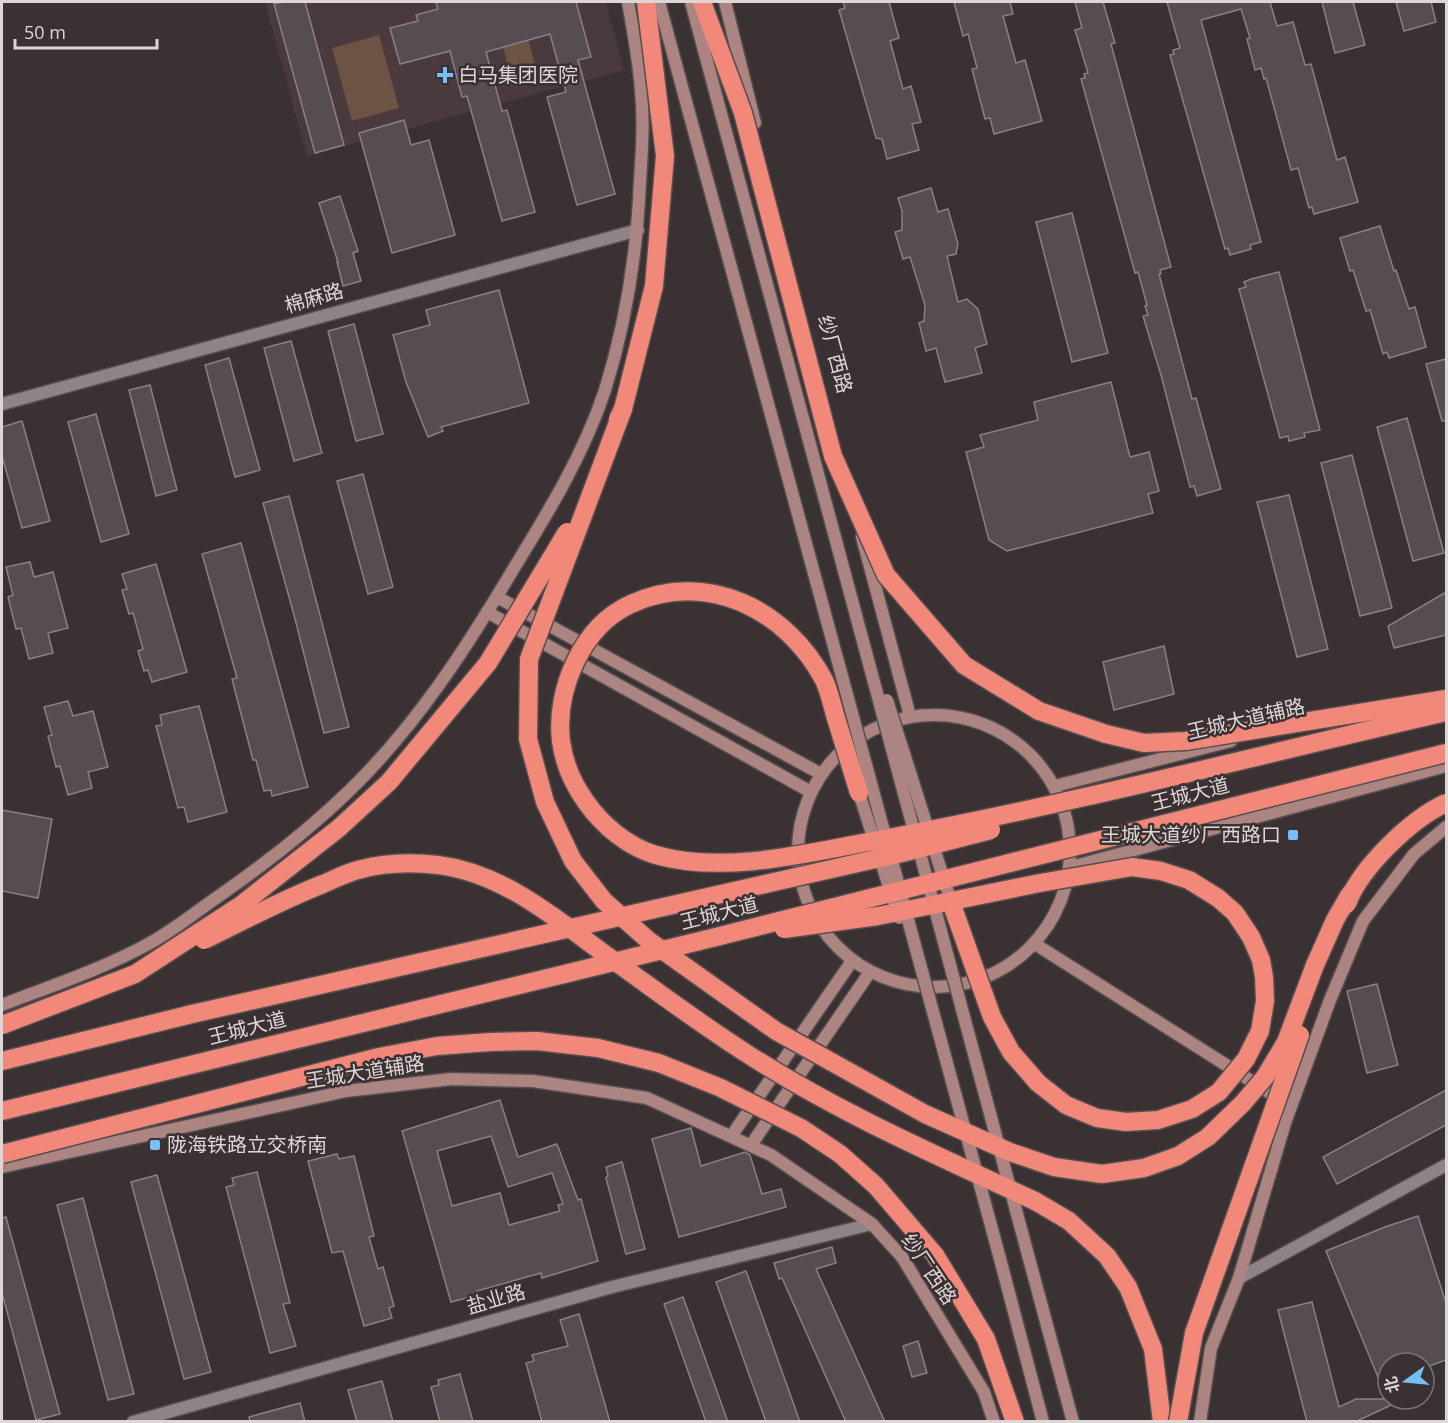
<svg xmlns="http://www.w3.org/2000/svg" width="1448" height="1423" viewBox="0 0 1448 1423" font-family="'Open Sans','Noto Sans SC',sans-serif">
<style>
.built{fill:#4a3a3d}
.green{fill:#6d5343}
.building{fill:#554d52;stroke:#898085;stroke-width:1.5;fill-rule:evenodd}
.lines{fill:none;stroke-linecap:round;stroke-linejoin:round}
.street-casing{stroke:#554e4f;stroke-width:15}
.secondary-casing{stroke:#554e4f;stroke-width:15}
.highway-casing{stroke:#554e4f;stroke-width:21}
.street{stroke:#8e8385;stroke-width:12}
.secondary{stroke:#ac8482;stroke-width:12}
.highway{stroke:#f2887a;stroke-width:18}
.secondary-bridge-casing{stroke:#554e4f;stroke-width:15;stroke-linecap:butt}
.highway-bridge-casing{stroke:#554e4f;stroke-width:21;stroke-linecap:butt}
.secondary-bridge{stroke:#ac8482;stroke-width:12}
.highway-bridge{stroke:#f2887a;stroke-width:18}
.poi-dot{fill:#77bff7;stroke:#3a3133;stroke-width:2}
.labels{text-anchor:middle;stroke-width:5;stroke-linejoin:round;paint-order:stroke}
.poi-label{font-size:20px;fill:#dcd6d7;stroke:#3a3133;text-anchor:start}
.street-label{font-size:20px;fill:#dcd6d7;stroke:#3a3133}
</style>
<rect width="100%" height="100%" fill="#3a3133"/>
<!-- built -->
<path class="built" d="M265,2H606L624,70L307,156Z"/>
<!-- green -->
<g class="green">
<path d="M379,35L399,108L352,121L332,48Z"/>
<path d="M528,40L539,77L505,87L501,72L509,70L503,47Z"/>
</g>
<!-- building -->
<g class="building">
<path d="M283,2H305L344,145L315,153L274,4Z"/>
<path d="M436,2H576L591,57L578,60L615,194L577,205L547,97L566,92L550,34L486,52L502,111L507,110L535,212L502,221L467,96L462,97L450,51L400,64L390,28L418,21L416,15L438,9Z"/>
<path d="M843,2H889L899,38L890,41L903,89L911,86L921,122L912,124L919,150L887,159L882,139L876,138L839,10L845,8Z"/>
<path d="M954,2H1010L1013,14L1003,16L1016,63L1025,60L1042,121L994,134L990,118L985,119L972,69L977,68L968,34L963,36Z"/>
<path d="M1075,2H1103L1115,43L1111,44L1171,267L1160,270L1161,274H1159L1192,399L1196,398L1221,489L1197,496L1194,486L1190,487L1161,375L1143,316L1148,315L1145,306L1147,305L1138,272L1135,273L1081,79L1085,78L1084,74L1088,73L1075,30L1082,28Z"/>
<path d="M1167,2H1270L1277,26L1293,22L1305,65L1311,64L1337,160L1345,157L1358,202L1314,214L1312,207L1309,208L1298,168L1291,170L1266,78L1264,79L1261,68L1255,70L1247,39L1250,38L1241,9L1201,20L1261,242L1250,245L1251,249L1230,255L1228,248L1225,249L1170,55L1174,54L1173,50L1180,48Z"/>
<path d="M1322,2H1353L1365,45L1335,53Z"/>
<path d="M1396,2H1431L1436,22L1404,31Z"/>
<path d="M404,120L411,145L429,140L455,235L392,253L359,133Z"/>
<path d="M931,188L938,212L948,209L958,244L956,254L947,256L958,302L967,299L978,309L987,344L975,348L982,373L945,382L936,348L926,351L919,323L924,321L925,305L910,257L903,259L895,232L902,230V211L898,198Z"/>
<path d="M340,196L358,251L353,253L361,281L343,286L337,262H338L319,203Z"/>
<path d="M1072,213L1108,353L1072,362L1036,222Z"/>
<path d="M1380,226L1394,271L1396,270L1409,309L1415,307L1426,347L1389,358L1387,352L1383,354L1370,310L1366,311L1353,270L1350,271L1340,238Z"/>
<path d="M1279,272L1320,430L1304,433L1305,437L1289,441L1288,436L1280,438L1239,289L1246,287L1244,282L1251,279Z"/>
<path d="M499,290L529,403L441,427L443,431L428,437L406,382L393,335L430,325L426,310Z"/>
<path d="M354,324L383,434L356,441L328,331Z"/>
<path d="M291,341L322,453L294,461L264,348Z"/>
<path d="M229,358L260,470L235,477L205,365Z"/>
<path d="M1446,359V421H1442L1426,364Z"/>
<path d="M1111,382L1130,457L1149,452L1159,491L1148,494L1153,513L1007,551L989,540L966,452L984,447L980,435L1038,420L1034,402Z"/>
<path d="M150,385L177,490L156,496L129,390Z"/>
<path d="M96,414L129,534L101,542L68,422Z"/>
<path d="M1407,418L1444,553L1413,561L1377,427Z"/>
<path d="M22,421L50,521L22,528L2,456V427Z"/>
<path d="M1352,455L1392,608L1360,616L1321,463Z"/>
<path d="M363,474L393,587L368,594L337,481Z"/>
<path d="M1289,495L1328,649L1297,657L1257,502Z"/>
<path d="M289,496L349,727L324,733L294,615L263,503Z"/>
<path d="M241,543L308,787L272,796L271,790L264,791L256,760H253L232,679L237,678L202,554Z"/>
<path d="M30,562L34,577L53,572L68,628L48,633L53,653L29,659L21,628L16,629L8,597L13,595L6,567Z"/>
<path d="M156,564L187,672L152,682L148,670L144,671L138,651L143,649L133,613L129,614L122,590L127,589L122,574Z"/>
<path d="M1446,592V635L1394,648L1388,626Z"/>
<path d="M1164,646L1174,694L1114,710L1103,662Z"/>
<path d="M68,701L73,716L93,711L108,767L88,772L92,788L68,795L60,766L56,767L48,736L52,735L44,707Z"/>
<path d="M199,706L227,812L188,822L184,807L178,808L156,726L162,725L160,715Z"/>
<path d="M2,810L52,819L38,898L2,891Z"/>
<path d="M1377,984L1398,1065L1367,1073L1347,991Z"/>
<path d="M1446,1090V1125L1337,1184L1323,1157Z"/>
<path d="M500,1100L518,1157L557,1144L578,1200L581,1199L598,1261L542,1278L541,1273L477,1291L478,1295L451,1302L402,1131ZM491,1136L508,1187L552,1173L563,1204L558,1205L560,1211L509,1225L500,1193L452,1206L437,1151Z"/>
<path d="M691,1128L701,1166L745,1152L750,1155L762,1194L781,1189L786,1207L679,1237L652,1139Z"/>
<path d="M337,1154L339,1159L354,1156L374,1236L369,1237L378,1269L383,1267L394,1306L389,1308L392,1318L364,1326L343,1251L332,1253L308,1161Z"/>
<path d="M622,1162L645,1249L626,1254L606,1178L608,1175L606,1167Z"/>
<path d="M257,1172L290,1303L283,1304L296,1346L270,1353L226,1187L234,1185L232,1178Z"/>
<path d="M157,1175L211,1372L184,1379L131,1182Z"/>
<path d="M83,1198L134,1394L108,1400L57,1205Z"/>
<path d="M1418,1216L1446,1303V1360L1424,1368V1363H1388V1399H1404L1355,1422H1307L1278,1310L1312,1302L1339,1407L1356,1399H1387L1326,1251L1385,1227Z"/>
<path d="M6,1217L60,1414L36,1420L2,1293V1218Z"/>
<path d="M832,1247L836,1263L816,1269L885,1422H846L782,1278L779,1279L774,1263Z"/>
<path d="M746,1271L763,1318L800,1422H766L716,1282Z"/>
<path d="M683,1297L728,1422H706L664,1304Z"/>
<path d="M579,1314L610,1422H542L526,1363L534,1361L532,1355L568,1346L560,1320Z"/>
<path d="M918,1341L927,1373L912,1377L903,1346Z"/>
<path d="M460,1374L473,1422H440L431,1387L439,1385L438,1380Z"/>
<path d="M382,1381L393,1422H357L348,1390Z"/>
<path d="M300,1403L305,1422H250L249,1417Z"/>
</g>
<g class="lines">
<!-- street casing -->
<g class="street-casing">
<g id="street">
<path d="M2,404L638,230"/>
<path d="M1239,1278L1446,1165"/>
<path d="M133,1422L612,1287L872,1224"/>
</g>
</g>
<!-- secondary casing -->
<g class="secondary-casing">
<g id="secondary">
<path d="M725,2L755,123"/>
<path d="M862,537L910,716"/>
<path d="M497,597L821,774"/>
<path d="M487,612L811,792"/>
<circle cx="934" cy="851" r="136"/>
<path d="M1055,786L1231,741"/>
<path d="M1071,867L1446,766"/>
<path d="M1035,944L1283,1101"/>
<path d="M2,1005C51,986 103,969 150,943C174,930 197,911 219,896C265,864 309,830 350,790C416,726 467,647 514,568C549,511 584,454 605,390C626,323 637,251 640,181C642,151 644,121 641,91C639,61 633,31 628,2"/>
<path d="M732,1135L852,961"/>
<path d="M751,1145L870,972"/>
<path d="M2,1167L346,1091L451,1079L533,1081L647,1098L771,1155L872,1224L902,1257L984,1392L994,1422"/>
<path d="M999,1255L1043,1422"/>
<path d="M1200,1422L1211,1348L1239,1278L1285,1123L1330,1000L1363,921L1414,854L1446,827"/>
</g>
</g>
<!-- highway casing -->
<g class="highway-casing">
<g id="highway">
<path d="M2,1061L192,1014"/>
<path d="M1035,1201L1069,1221L1107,1256L1128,1287L1153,1349L1162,1422"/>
</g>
</g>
<!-- street -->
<use href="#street" class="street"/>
<!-- secondary -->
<use href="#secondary" class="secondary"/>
<!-- highway -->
<use href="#highway" class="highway"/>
<!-- secondary-bridge casing -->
<g class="secondary-bridge-casing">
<g id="secondary-bridge">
<path d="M659,2L999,1255"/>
<path d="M691,2L1073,1422"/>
<path d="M887,700L952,905"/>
<path d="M859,793L899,918"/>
</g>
</g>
<!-- highway-bridge casing -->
<g class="highway-bridge-casing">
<g id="highway-bridge">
<path d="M702,2L743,113L833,456L886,575L964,665L1039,711L1106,734L1144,743L1186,741L1446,699"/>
<path d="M623,409L529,659L528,739L545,802L573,861L604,901L648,940L776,1031L925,1114L1010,1152L1054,1167L1102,1174L1144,1168L1178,1156L1208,1137L1243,1103L1265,1077L1286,1042L1315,965L1335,920L1350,894"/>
<path d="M618,419L623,409L654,286L665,156L646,2"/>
<path d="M859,793C851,767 843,741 835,715C832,704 829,691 824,680C787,610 707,569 631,604C582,626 555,690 561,741C564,763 573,784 586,802C602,825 628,847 656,855C725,875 813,852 883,839C1071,804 1260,755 1446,712"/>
<path d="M1347,904C1360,868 1411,819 1446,803"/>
<path d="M784,929L878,916L1040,883L1132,867L1161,871L1189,880L1218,898L1235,913L1251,937L1261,960L1264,977L1265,1001L1260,1031L1246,1059L1219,1092L1192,1109L1158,1120L1126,1122L1097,1118L1066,1105L1038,1083L1011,1052L992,1017L952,905"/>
<path d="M204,940C243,921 282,900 323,884C335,879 346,873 358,870C383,863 412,862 438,865C503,873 555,918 606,955C654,989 700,1024 749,1055C839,1113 938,1156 1035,1201"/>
<path d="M192,1014L902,853L991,830"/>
<path d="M2,1025L135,974L241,905L339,828L389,782L488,663L567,532"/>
<path d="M2,1111L716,937L1446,753"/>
<path d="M2,1154L379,1057L437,1046L490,1042L537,1041L598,1048L659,1063L721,1088L801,1128L840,1154L876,1186L935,1255L986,1339L1015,1422"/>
<path d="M1178,1422L1194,1333L1300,1035"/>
</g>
</g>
<!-- secondary-bridge -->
<use href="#secondary-bridge" class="secondary-bridge"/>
<!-- highway-bridge -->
<use href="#highway-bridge" class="highway-bridge"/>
</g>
<!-- markers -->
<g class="poi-dot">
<path d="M442 66h6v6h6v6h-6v6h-6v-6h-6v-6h6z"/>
<rect x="1287" y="829" width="12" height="12" rx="3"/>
<rect x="149" y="1139" width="12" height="12" rx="3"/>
</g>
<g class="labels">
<!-- poi labels -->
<g class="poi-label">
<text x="458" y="82">白马集团医院</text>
<text x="1281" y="842" text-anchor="end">王城大道纱厂西路口</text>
<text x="167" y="1152">陇海铁路立交桥南</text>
</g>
<!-- street labels -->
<g class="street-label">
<text transform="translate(314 298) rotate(-16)" y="7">棉麻路</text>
<text transform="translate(835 354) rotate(75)" y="7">纱厂西路</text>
<text transform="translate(1246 719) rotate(-13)" y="7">王城大道辅路</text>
<text transform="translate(1190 794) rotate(-14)" y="7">王城大道</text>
<text transform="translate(719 913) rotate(-14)" y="7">王城大道</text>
<text transform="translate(247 1028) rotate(-14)" y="7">王城大道</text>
<text transform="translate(365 1072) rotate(-9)" y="7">王城大道辅路</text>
<text transform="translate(929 1269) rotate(56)" y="7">纱厂西路</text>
<text transform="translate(496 1299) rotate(-16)" y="7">盐业路</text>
</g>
</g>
<!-- border -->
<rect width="1448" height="1423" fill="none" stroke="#dcd6d7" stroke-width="6"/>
<!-- north arrow -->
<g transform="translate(1406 1381) rotate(255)"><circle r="28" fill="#3a3133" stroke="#7b7375" stroke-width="1.5"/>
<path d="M0-4.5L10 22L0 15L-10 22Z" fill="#77bff7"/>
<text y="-9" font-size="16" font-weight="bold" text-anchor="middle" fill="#dcd6d7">北</text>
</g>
<!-- scale -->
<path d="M15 39v9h142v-9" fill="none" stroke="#dcd6d7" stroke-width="3"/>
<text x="24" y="39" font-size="18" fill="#dcd6d7" stroke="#3a3133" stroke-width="4.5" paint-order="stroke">50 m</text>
</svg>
